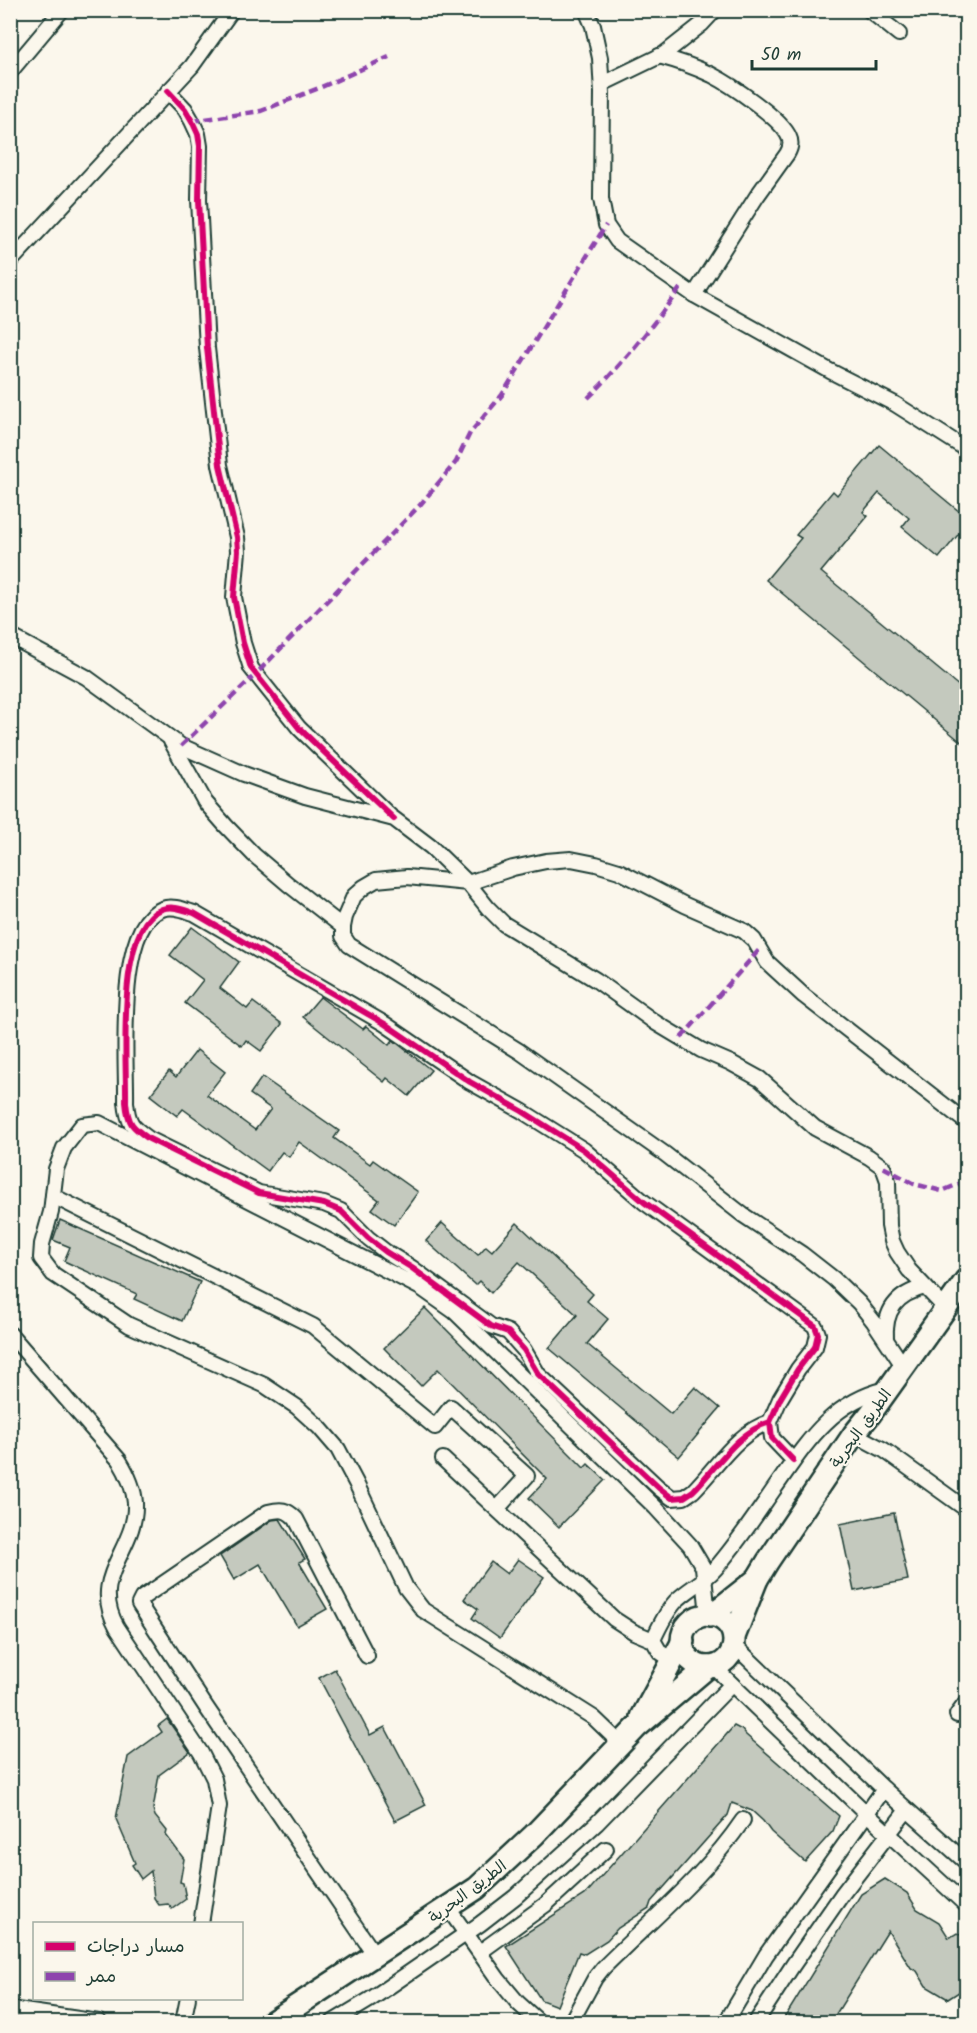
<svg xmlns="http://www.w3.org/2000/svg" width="977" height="2033" viewBox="0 0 977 2033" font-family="Kalam,'Playpen Sans Arabic',sans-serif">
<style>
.building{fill:#c4c9be;stroke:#1f3d34;stroke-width:1.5}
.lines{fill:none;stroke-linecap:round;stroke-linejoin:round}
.street-casing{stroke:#1f3d34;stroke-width:18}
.primary-casing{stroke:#1f3d34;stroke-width:26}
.street{stroke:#fbf7ec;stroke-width:14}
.primary{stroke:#fbf7ec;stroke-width:21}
.quiet{stroke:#8e44ad;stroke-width:4.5;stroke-dasharray:9 4.5;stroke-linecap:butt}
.cycleway-casing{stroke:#fbf7ec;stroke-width:10}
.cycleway{stroke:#d6006c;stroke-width:6}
.labels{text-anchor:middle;stroke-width:4.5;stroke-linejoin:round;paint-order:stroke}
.street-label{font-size:16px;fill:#1f3d34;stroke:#fbf7ec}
</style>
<rect width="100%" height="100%" fill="#fbf7ec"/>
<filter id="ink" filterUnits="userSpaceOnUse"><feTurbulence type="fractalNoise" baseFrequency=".0167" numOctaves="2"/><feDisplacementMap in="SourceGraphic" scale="12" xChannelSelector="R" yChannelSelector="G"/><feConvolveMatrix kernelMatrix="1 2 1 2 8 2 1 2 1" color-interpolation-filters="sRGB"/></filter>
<g filter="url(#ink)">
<!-- building -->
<g class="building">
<path d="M879,445L966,517V525L939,558L902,527L909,518L879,493L863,512L868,516L821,572L966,692V746L766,580L801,538L796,535L833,491L837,495Z"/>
<path d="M192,927L239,962L220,988L247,1009L253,1002L282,1024L261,1051L246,1040L242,1046L185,1003L203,980L170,955Z"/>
<path d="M320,997L363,1029L366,1026L389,1045L393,1040L431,1070L409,1096L387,1078L384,1082L303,1017Z"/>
<path d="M197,1050L225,1072L207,1095L255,1130L271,1109L250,1094L262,1077L339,1131L334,1138L370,1164L373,1160L418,1192L394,1225L372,1209L379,1200L299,1142L289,1157L282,1152L268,1171L183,1109L177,1116L150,1095L169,1071L176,1077Z"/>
<path d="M60,1220L200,1282L182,1321L134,1299L137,1294L64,1261L70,1247L53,1240Z"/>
<path d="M442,1223L478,1255L486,1246L492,1251L517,1223L593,1294L587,1301L608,1319L587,1344L671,1414L695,1387L720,1408L679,1457L549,1348L577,1315L519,1262L491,1293L479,1281L475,1285L426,1241Z"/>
<path d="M425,1308L584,1468L588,1464L605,1480L559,1527L529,1498L547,1479L438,1369L421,1386L384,1348Z"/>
<path d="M894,1513L908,1580L854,1591L840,1524Z"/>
<path d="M280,1519L305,1559L299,1562L327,1609L297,1626L260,1564L234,1580L220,1556L272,1520Z"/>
<path d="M518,1559L544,1577L500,1638L472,1618L478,1609L464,1599L491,1562L507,1574Z"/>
<path d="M335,1669L370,1735L385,1727L426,1805L395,1821L319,1678Z"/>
<path d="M167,1719L190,1752L159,1775L153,1809L155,1816L167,1831L166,1835L184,1859L180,1882L183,1883L186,1899L172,1909L168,1904L159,1905L154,1898L151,1871L141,1879L132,1865L135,1863L116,1819L128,1757L162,1732L158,1726Z"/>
<path d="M734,1726L742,1730L746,1735L839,1816L833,1831L805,1862L771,1832L763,1821L752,1811L732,1803L728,1815L651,1902L649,1908L618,1928L607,1940L585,1954L579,1952L557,2006L541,2000L506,1946L585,1895Z"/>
<path d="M885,1879L907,1893L917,1909L939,1922L949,1938L957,1933L966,1938V1980L959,1992L948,1999L926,1986L917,1971L911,1968L888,1931L831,2022H782L861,1894Z"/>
</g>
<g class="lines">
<!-- street casing -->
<g class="street-casing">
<g id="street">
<path d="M586,10L593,26L600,58L602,93L601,199L606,225L617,241L694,295L830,371L895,404L966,449"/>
<path d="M869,10L899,34"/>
<path d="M659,56C678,61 695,67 712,75C730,84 782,119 789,137C792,143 790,149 787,154L757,196L694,295"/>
<path d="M10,72L62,10"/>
<path d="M602,84L664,54L702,24L715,10"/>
<path d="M168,91L185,109L192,121L198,134L200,146L199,200L207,348L220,465L237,537L238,551L234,597L243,643L251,668L299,728L392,818"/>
<path d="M10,262L192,66L232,10"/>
<path d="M10,636L86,677L181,746L244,774L305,796L394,819L431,847L468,883L488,908L504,924L596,980L656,1023L701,1050L731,1063L760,1079L815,1128L869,1157L883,1167L888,1181L889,1226L892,1241L897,1252L909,1270L945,1308"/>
<path d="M171,741L205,802L226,826L254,855L288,884L343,927"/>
<path d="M53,1196L313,1326L435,1427L451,1407L527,1476L497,1509"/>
<path d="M10,1334L119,1460C127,1473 134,1487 135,1503C137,1550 88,1576 117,1627L201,1753L214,1779L219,1806L201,1924"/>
<path d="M886,1339C884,1310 897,1294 925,1287"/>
<path d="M904,1367L874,1322L859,1303L834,1279L802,1254L743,1215L665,1154L519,1051L349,945L343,936V927L345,917L354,896L364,887L376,880L407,877L468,883L513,868L546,861L571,859L596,864L619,871L685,905L744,931L754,940L767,962L804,996L966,1122"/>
<path d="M770,1422C737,1432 717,1467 693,1491L684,1497L672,1498L659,1488L538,1374L524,1350L508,1332L491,1326L412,1268L386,1252L368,1238L341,1211L324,1204L259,1193L149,1139C132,1127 128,1124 126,1102C127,1060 115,926 162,909C173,905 184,910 194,913L385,1024L470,1082L522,1111L584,1150L644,1202L815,1326L818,1334L815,1347L798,1369L780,1399L770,1422L772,1438L793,1460"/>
<path d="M854,1434L884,1450L966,1509"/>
<path d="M443,1459L614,1619L634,1632L653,1640"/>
<path d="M734,1645L884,1789L966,1862"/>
<path d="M367,1656L296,1519C287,1509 281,1509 268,1512L142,1598L139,1604L206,1707L375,1955"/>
<path d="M672,1660L660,1652L653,1640C659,1627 666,1612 676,1601C688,1589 704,1582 715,1569C736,1545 754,1518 772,1492C804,1447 829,1402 887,1389"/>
<path d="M713,1666L866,1813L966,1905"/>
<path d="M957,1715L966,1703"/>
<path d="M621,1744L594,1718L423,1610L406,1588L356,1483L338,1449L319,1427L297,1407L264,1385L129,1325L53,1274L41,1258L42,1244L51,1212L56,1169L64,1148L82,1125L99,1123L421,1288L455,1312L655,1507L690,1545L703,1567L708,1615"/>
<path d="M448,1908L498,1979L518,2003L539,2022"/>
<path d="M480,1952L545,1905L606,1849"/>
<path d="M10,2009L99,2022"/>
<path d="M183,2022L188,1998"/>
<path d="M333,2022L371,1999L480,1924L515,1897L597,1823L731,1685"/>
<path d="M571,2022L595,1978L603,1968C651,1920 705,1876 743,1820"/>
<path d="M726,2022L766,1955L884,1789"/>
<path d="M756,2022L793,1965L843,1893L907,1810"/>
</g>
</g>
<!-- primary casing -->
<g class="primary-casing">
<g id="primary">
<circle cx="708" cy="1641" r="26"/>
<path d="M710,1616L757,1579"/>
<path d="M734,1637L757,1579L768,1561L854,1434L871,1413L966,1280"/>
<path d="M642,1717L683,1641"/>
<path d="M272,2022L477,1888L534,1835L637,1727L708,1667"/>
</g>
</g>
<!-- street -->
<use href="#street" class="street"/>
<!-- primary -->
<use href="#primary" class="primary"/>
<!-- quiet -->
<g class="quiet">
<path d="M192,121L261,111L319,88L389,57"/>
<path d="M588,398C623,364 652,326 681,287"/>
<path d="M181,746L256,674L420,505L456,462L470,433L502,395L606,225"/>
<path d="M681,1038L759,950"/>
<path d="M883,1167L914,1184L942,1191L966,1181"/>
</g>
<!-- cycleway casing -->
<g class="cycleway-casing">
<g id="cycleway">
<path d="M168,91L185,109L192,121L198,134L200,146L199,200L207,348L220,465L237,537L238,551L234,597L243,643L251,668L299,728L394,819"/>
<path d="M770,1422C737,1432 717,1467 693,1491L684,1497L672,1498L659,1488L538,1374L524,1350L508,1332L491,1326L412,1268L386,1252L368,1238L341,1211L324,1204L259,1193L149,1139C132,1127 128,1124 126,1102C127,1060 115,926 162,909C173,905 184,910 194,913L385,1024L470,1082L522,1111L584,1150L644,1202L815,1326L818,1334L815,1347L798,1369L780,1399L770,1422L772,1438L793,1460"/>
</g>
</g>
<!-- cycleway -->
<use href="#cycleway" class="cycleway"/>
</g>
</g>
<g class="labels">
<!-- street labels -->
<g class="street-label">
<text transform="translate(860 1428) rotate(-54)" y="6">الطريق البحرية</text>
<text transform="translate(467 1891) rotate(-37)" y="6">الطريق البحرية</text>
</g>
</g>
<!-- margin -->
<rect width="977" height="2033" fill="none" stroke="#fbf7ec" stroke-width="36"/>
<rect x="18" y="18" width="941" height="1997" fill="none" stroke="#1f3d34" stroke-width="2" filter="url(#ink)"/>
<!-- legend -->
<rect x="33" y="1922" width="210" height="78" fill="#fbf7ec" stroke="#a3ada2" stroke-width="1.5"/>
<rect x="45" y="1942" width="30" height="9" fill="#d6006c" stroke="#a3ada2" stroke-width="1.5"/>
<text x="87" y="1952" font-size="18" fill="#1f3d34">مسار دراجات</text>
<rect x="45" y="1972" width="30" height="9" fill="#8e44ad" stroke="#a3ada2" stroke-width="1.5"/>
<text x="87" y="1982" font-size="18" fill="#1f3d34">ممر</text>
<!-- scale -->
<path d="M752 60v9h124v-9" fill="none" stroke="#1f3d34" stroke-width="3"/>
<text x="761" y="60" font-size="18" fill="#1f3d34" stroke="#fbf7ec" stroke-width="4.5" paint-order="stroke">50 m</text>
</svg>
